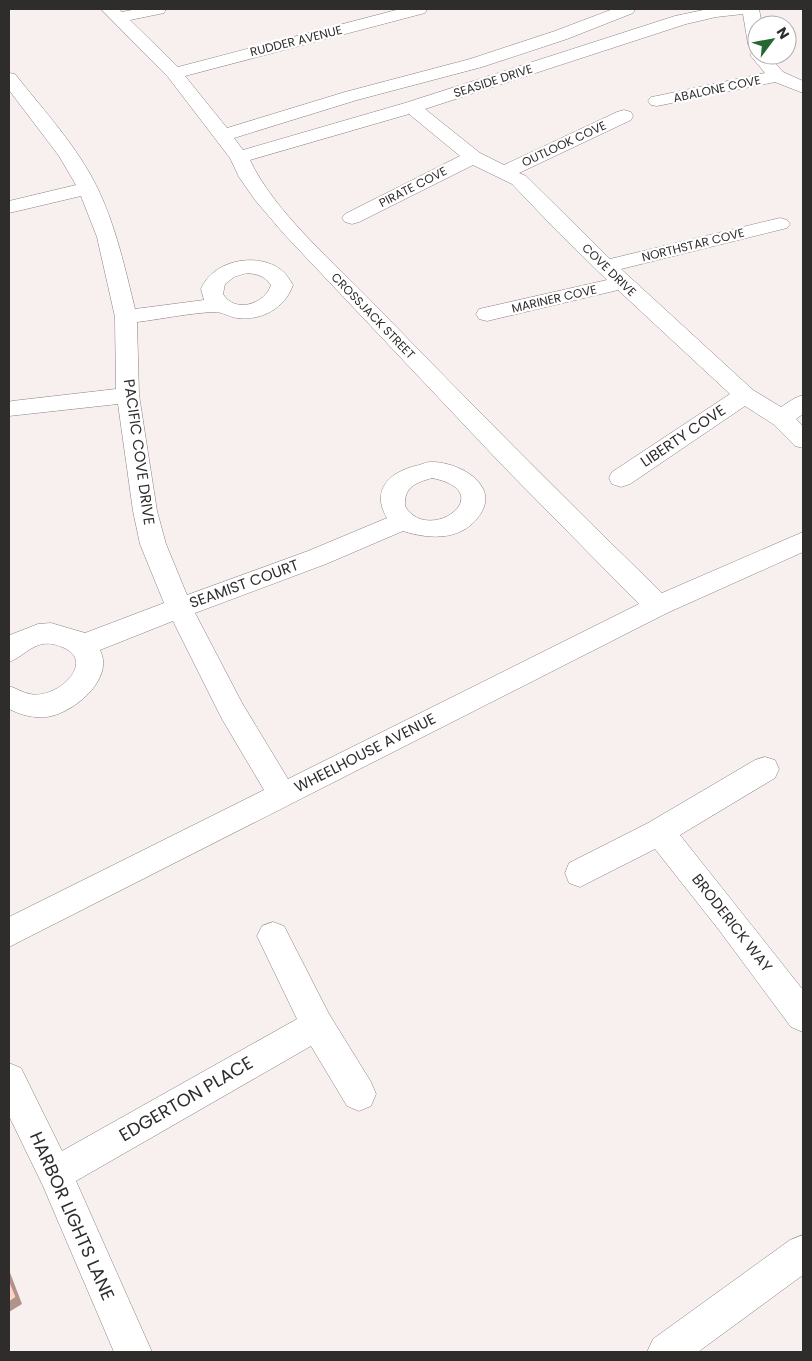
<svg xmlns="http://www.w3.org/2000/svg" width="812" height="1361" viewBox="0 0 812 1361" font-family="Poppins,sans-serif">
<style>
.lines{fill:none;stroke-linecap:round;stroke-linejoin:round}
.minor-casing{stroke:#8a8182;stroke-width:1}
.minor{fill:#fff;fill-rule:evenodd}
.shaded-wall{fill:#b29389}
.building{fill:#fed2c4;stroke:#b29389}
.labels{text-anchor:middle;stroke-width:4.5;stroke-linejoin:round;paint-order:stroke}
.far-street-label{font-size:12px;fill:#2f2c2c;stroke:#fff}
.street-label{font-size:15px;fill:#2f2c2c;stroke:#fff}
.near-street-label{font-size:18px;fill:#2f2c2c;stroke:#fff}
</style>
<rect width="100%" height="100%" fill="#f8efef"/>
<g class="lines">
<!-- minor casing -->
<g class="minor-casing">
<g id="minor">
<path d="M101,9H118L122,12L137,9H166L164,13L130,20L178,67L400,9H427L425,13L185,76L227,128L345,92L470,59L555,31L613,9H635L633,13L567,39L482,67L357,100L234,138L243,150L405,103L675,16L708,9H759L762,25H757V49L751,48L748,44L743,14L716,17L686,24L425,109L480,153L504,165L617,112L624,110L631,112L633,116L631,120L519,173L526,176L610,259L780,218L787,220L790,224L787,228L621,269L753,390L781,407L795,398L803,395V414L796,419L803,426V448L795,446L773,424L745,406L630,484L621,487L612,484L609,478L612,472L730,394L618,290L487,321L479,319L476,314L479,309L607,280L556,230L512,184L473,165L359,222L352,224L345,222L342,218L345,214L460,156L409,114L250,160C273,210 334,263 373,303C468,401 564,498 662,593L803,532V552L667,613L9,947V917L264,790L222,719L173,621L100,650C115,679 73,714 46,717C32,718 21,715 9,709V686C16,688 23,693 30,694C57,700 98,661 62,647C55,644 50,643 43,644C30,646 21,658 9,662L10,635L38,624L51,623L85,633L164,603L140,544L133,511L118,404L9,416V402L12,401L116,389L115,317L97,237L81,196L9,213V201L76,185L59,156L9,90V73L15,74C44,111 78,147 98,189C116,227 125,268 135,309L204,300L201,289C213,260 256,252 280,269C286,273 289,279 293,285C285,308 262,321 237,318C230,317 222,312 215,312C189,313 162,319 137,322L139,395L157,511L166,544L187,595L308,551L387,518C371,491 388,473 415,466C421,465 428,461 434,462C452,463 477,473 484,491C487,499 485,506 481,513C464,541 431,540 403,531L326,564L195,613L242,703L288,779L639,604L503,466L284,234L255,200L239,177L230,158L168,77ZM247,273C257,274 265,276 271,285C265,304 235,314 223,294L225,284L234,277ZM432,478C502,492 428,546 405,506C404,487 415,483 432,478Z"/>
<path d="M757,50V55H768L783,72L803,81V93L775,82L657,106L651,105L648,101L651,97L657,96L765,73L750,55L753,51Z"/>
<path d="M765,757L775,760L779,769L775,778L680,835L803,990V1032L791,1027L719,930L655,849L580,887L569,883L565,873L569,863L648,823L755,760Z"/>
<path d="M273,922L284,926L329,1014L371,1082L376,1094L371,1106L359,1111L347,1106L311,1046L76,1181L152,1352H114L43,1186L9,1116V1063L21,1068L62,1151L297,1019L257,936L262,926Z"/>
<path d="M803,1235V1275L698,1352H647L653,1339L790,1240Z"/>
</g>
</g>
<!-- minor -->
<use href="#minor" class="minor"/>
</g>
<!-- shaded-wall -->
<path class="shaded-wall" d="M9,1270L22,1304L9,1312Z"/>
<!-- building -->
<path class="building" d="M9,1280L16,1297L9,1302Z"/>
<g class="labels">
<!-- far-street labels -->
<g class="far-street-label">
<text transform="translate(296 41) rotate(-14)" y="4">RUDDER AVENUE</text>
<text transform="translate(493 81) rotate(-18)" y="4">SEASIDE DRIVE</text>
<text transform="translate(717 89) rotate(-12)" y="4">ABALONE COVE</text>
<text transform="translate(564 144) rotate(-25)" y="4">OUTLOOK COVE</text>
<text transform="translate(413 187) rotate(-27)" y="4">PIRATE COVE</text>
<text transform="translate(693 245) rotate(-14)" y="4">NORTHSTAR COVE</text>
<text transform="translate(609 270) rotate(44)" y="4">COVE DRIVE</text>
<text transform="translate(554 299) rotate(-13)" y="4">MARINER COVE</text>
<text transform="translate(373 316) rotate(46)" y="4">CROSSJACK STREET</text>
</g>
<!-- street labels -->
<g class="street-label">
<text transform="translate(683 436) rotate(-34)" y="5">LIBERTY COVE</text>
<text transform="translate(139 452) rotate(82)" y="5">PACIFIC COVE DRIVE</text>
<text transform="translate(244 584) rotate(-20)" y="5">SEAMIST COURT</text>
<text transform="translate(365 753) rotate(-27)" y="5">WHEELHOUSE AVENUE</text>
<text transform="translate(732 923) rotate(52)" y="5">BRODERICK WAY</text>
</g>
<!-- near-street labels -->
<g class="near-street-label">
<text transform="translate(186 1099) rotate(-30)" y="6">EDGERTON PLACE</text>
<text transform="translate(72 1216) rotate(66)" y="6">HARBOR LIGHTS LANE</text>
</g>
</g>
<!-- border -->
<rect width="812" height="1361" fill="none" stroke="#2f2c2c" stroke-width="20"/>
<!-- north arrow -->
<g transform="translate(772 40) rotate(58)"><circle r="24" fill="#ffffff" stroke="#acabab"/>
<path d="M0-4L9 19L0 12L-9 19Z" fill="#236732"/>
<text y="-8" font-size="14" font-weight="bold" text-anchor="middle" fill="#2f2c2c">N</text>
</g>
</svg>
